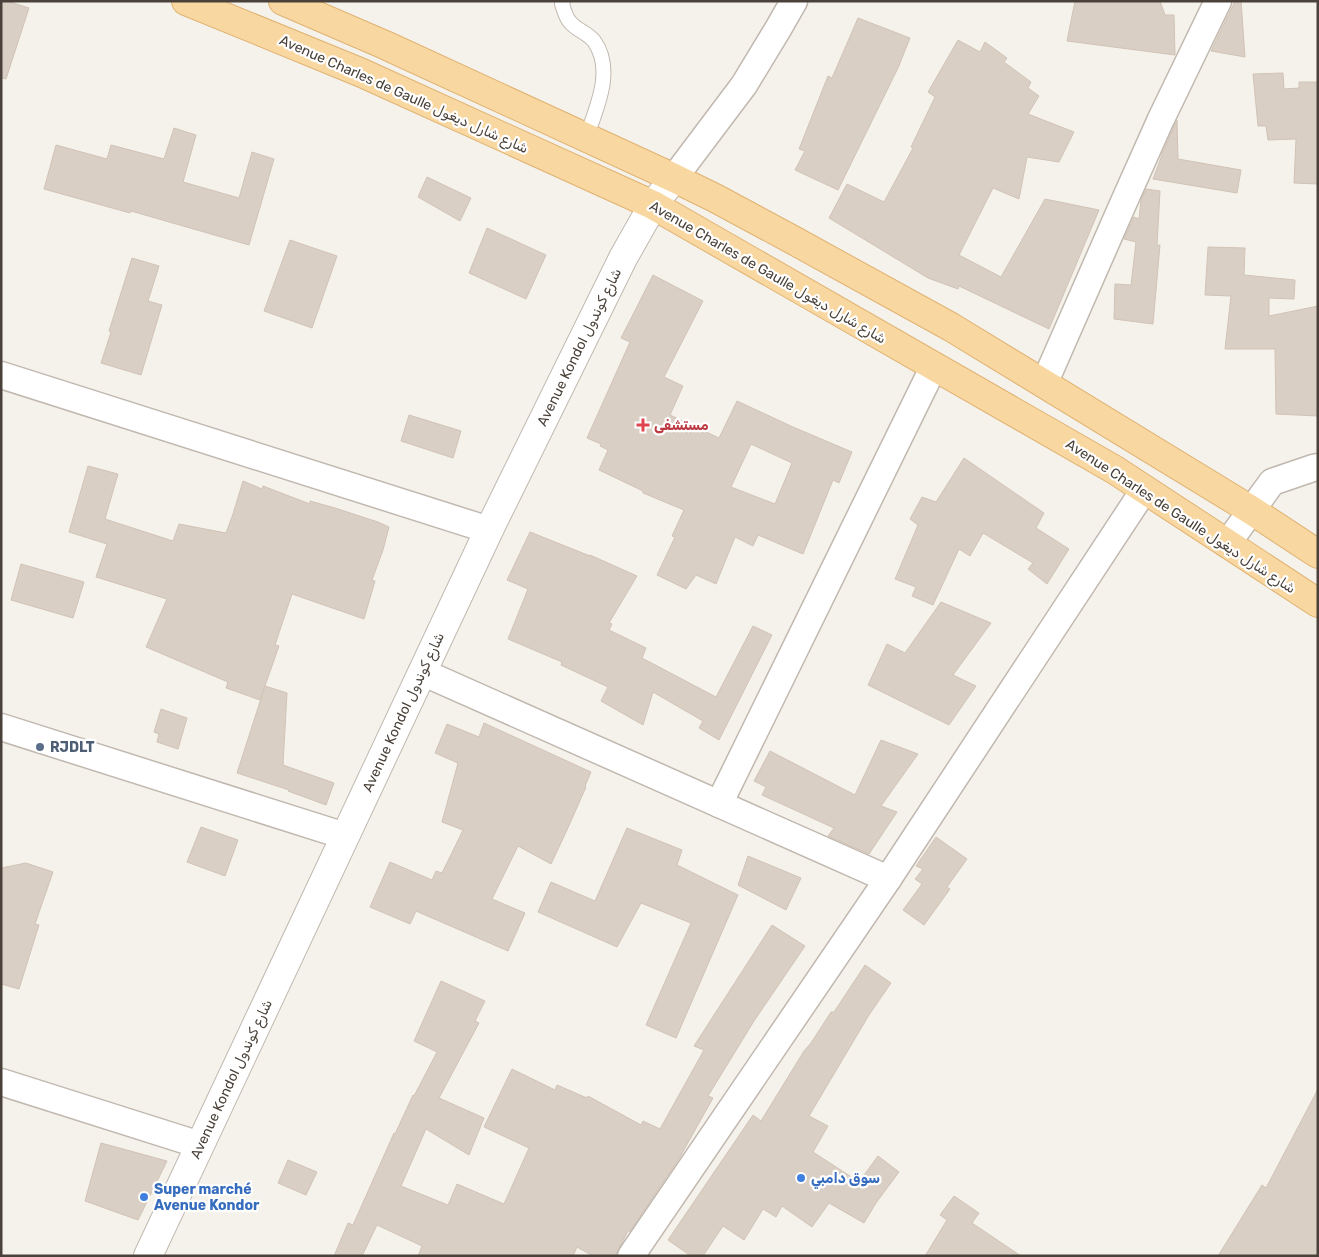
<svg xmlns="http://www.w3.org/2000/svg" width="1319" height="1257" viewBox="0 0 1319 1257" font-family="Rubik,'Noto Sans Arabic',sans-serif">
<style>
.building{fill:#dacfc5;stroke:#d1c3b6;fill-rule:evenodd}
.lines{fill:none;stroke-linecap:round;stroke-linejoin:round}
.service-casing{stroke:#c1b8af;stroke-width:16}
.minor-casing{stroke:#c1b8af;stroke-width:29}
.tertiary-casing{stroke:#c1b8af;stroke-width:30}
.primary-casing{stroke:#dfb271;stroke-width:30}
.service{stroke:#fff;stroke-width:14}
.minor{stroke:#fff;stroke-width:26}
.tertiary{stroke:#fff;stroke-width:28}
.primary{stroke:#f9d7a1;stroke-width:28}
.health-dot{fill:#e0444e;stroke:#fff;stroke-width:2}
.service-dot{fill:#5c6f8a;stroke:#fff;stroke-width:2}
.shop-dot{fill:#3f7fe0;stroke:#fff;stroke-width:2}
.labels{text-anchor:middle;stroke-width:4.5;stroke-linejoin:round;paint-order:stroke}
.street-label{font-size:14px;fill:#4a423a;stroke:#fff}
.health-label{font-size:14px;font-weight:bold;fill:#be3a42;stroke:#fff;text-anchor:start}
.service-label{font-size:14px;font-weight:bold;fill:#4e5e75;stroke:#fff;text-anchor:start}
.shop-label{font-size:14px;font-weight:bold;fill:#366cbe;stroke:#fff;text-anchor:start}
</style>
<rect width="100%" height="100%" fill="#f5f2ec"/>
<!-- building -->
<g class="building">
<path d="M1,1H7L29,8L6,79L1,78Z"/>
<path d="M1075,1H1160L1165,15H1174L1175,55L1067,41Z"/>
<path d="M1235,1H1241L1245,57L1211,51Z"/>
<path d="M858,18L910,38L898,68L838,190L795,170L805,151L799,149L828,76L832,78Z"/>
<path d="M958,40L980,52L985,42L1007,58L1004,62L1031,82L1028,88L1039,96L1028,114L1074,132L1059,162L1027,157L1019,199L993,188L959,255L1001,277L1045,199L1099,210L1049,329L959,286L958,289L928,278L829,218L847,184L884,202L913,148L911,147L935,97L928,92Z"/>
<path d="M1283,73L1284,89L1299,88V82H1318V184L1294,183L1296,139L1268,140L1266,126H1258L1253,74Z"/>
<path d="M1177,120L1178,159L1241,170L1237,193L1153,179L1163,152Z"/>
<path d="M174,128L196,135L183,182L239,198L252,152L274,159L249,245L131,211L130,213L44,189L56,145L107,159L111,145L164,159Z"/>
<path d="M427,177L471,198L460,221L418,197Z"/>
<path d="M1146,189L1160,191L1157,245H1160L1153,324L1114,319L1115,284L1131,285L1136,242L1124,239L1134,217L1139,219L1141,200Z"/>
<path d="M487,228L546,255L526,299L469,273Z"/>
<path d="M290,240L337,256L312,328L264,311Z"/>
<path d="M1208,247L1245,248L1244,275L1295,280L1294,299L1269,298V316L1318,306V416L1276,414L1275,349H1225L1231,296L1205,295Z"/>
<path d="M132,258L159,266L148,301L162,305L141,375L101,363L111,332L109,331Z"/>
<path d="M653,275L703,301L664,377L683,386L670,415L719,438L737,401L793,427L852,452L839,483L833,480L803,554L758,535L753,546L735,537L716,584L696,575L686,589L657,575L675,537L672,536L684,510L643,493V491L599,470L608,450L600,446L601,444L587,438L630,342L621,338ZM751,444L792,463L775,504L731,487Z"/>
<path d="M409,415L461,431L453,458L401,441Z"/>
<path d="M964,458L1044,513L1036,528L1069,549L1047,584L1028,569L1033,563L983,533L970,556L959,549L933,605L912,596L916,587L895,579L918,525L910,519L922,497L936,502Z"/>
<path d="M88,466L118,474L105,519L173,541L179,524L226,533L233,514L243,481L262,489L263,486L310,504V501L335,508L378,522L389,527L383,550L372,580L375,581L364,619L292,594L275,645L279,646L260,700L226,688L228,682L146,647L167,599L96,577L107,544L69,532Z"/>
<path d="M530,532L590,556V555L637,576L609,623L612,624L609,630L646,648L642,658L716,697L753,626L772,635L719,740L699,728L703,721L653,692L643,725L601,701L608,687L561,665L562,662L508,639L528,589L507,580Z"/>
<path d="M21,564L84,582L73,618L11,600Z"/>
<path d="M941,602L991,623L953,675L976,686L949,725L868,685L887,644L905,653Z"/>
<path d="M265,686L287,693L283,765L334,783L326,805L288,791L289,790L237,773Z"/>
<path d="M161,709L187,718L178,749L157,742L159,734L154,732Z"/>
<path d="M484,723L591,772L585,786L586,787L567,830L551,864L518,846L492,899L525,913L508,951L416,911L410,924L370,907L390,862L432,880L436,871L442,873L463,830L442,822L458,763L435,753L447,724L479,737Z"/>
<path d="M881,740L918,754L881,806L897,812L869,854L828,836L834,828L762,795L766,787L754,781L770,751L855,795Z"/>
<path d="M201,827L238,840L225,876L187,862Z"/>
<path d="M627,828L682,850L677,865L738,895L676,1038L646,1025L691,923L641,903L617,947L538,912L551,882L595,901Z"/>
<path d="M936,837L967,859L947,887L950,889L924,925L903,910L922,884L915,879L923,869L916,866Z"/>
<path d="M748,856L801,878L786,910L738,885Z"/>
<path d="M26,863L53,872L35,924L39,925L19,989L1,984V868Z"/>
<path d="M772,925L805,946L754,1021L708,1096L713,1098L680,1157L630,1231H628L615,1256H593L577,1247L573,1256H418L422,1246L377,1225L362,1256H334L348,1223L353,1225L394,1133L395,1134L413,1095L414,1096L437,1052L414,1041L441,981L485,1001L475,1021L479,1023L439,1098L484,1118L469,1155L426,1129L401,1186L448,1205L457,1184L504,1204L529,1148L484,1127L512,1069L555,1090L557,1085L587,1098L588,1096L641,1125L643,1121L660,1129L704,1050L694,1046Z"/>
<path d="M865,965L891,983L869,1015L809,1116L828,1126L813,1152L859,1182L878,1156L899,1172L876,1203L864,1223L829,1203L812,1227L782,1206L776,1217L763,1209L744,1240L723,1226L703,1256H691L668,1240L753,1115L761,1121L804,1051L811,1043L831,1012H834Z"/>
<path d="M1318,1089V1256H1218L1262,1185L1266,1188Z"/>
<path d="M101,1143L167,1161L138,1220L85,1201Z"/>
<path d="M288,1160L317,1172L306,1195L278,1183Z"/>
<path d="M954,1196L979,1213L972,1223L1021,1256H925L947,1220L940,1215Z"/>
</g>
<g class="lines">
<!-- service casing -->
<g class="service-casing">
<path id="service" d="M563,1L562,4C564,10 566,18 570,22C576,30 588,33 594,41C615,70 596,109 586,138"/>
</g>
<!-- minor casing -->
<g class="minor-casing">
<g id="minor">
<path d="M674,178L744,85L778,29L794,1"/>
<path d="M1,375L489,530"/>
<path d="M1044,384L1123,204L1161,119L1218,1"/>
<path d="M1227,544L1272,482L1313,468L1318,467"/>
<path d="M422,672L888,879"/>
<path d="M1,727L345,836"/>
<path d="M719,804L934,366"/>
<path d="M1,1082L200,1145"/>
<path d="M631,1256L888,879L1144,490"/>
</g>
</g>
<!-- tertiary casing -->
<g class="tertiary-casing">
<path id="tertiary" d="M148,1256L489,530L623,258L653,205L674,178"/>
</g>
<!-- primary casing -->
<g class="primary-casing">
<g id="primary">
<path d="M186,1L362,73L653,205L1115,470L1318,603"/>
<path d="M283,1L385,45L674,178L715,198L793,240L951,327L1251,510L1318,554"/>
</g>
</g>
<!-- service -->
<use href="#service" class="service"/>
<!-- minor -->
<use href="#minor" class="minor"/>
<!-- tertiary -->
<use href="#tertiary" class="tertiary"/>
<!-- primary -->
<use href="#primary" class="primary"/>
</g>
<!-- markers -->
<path class="health-dot" d="M640.5 417.5h5v5h5v5h-5v5h-5v-5h-5v-5h5z"/>
<circle class="service-dot" cx="40" cy="747" r="5"/>
<g class="shop-dot">
<circle cx="801" cy="1178" r="5"/>
<circle cx="144" cy="1197" r="5"/>
</g>
<g class="labels">
<!-- street labels -->
<g class="street-label">
<text transform="translate(404 94) rotate(24)" y="5">Avenue Charles de Gaulle شارع شارل ديغول</text>
<text transform="translate(768 272) rotate(30)" y="5">Avenue Charles de Gaulle شارع شارل ديغول</text>
<text transform="translate(579 347) rotate(-64)" y="5">Avenue Kondol شارع كوندول</text>
<text transform="translate(1181 516) rotate(33)" y="5">Avenue Charles de Gaulle شارع شارل ديغول</text>
<text transform="translate(403 712) rotate(-65)" y="5">Avenue Kondol شارع كوندول</text>
<text transform="translate(231 1079) rotate(-65)" y="5">Avenue Kondol شارع كوندول</text>
</g>
<!-- health labels -->
<g class="health-label">
<text x="654" y="430">مستشفى</text>
</g>
<!-- service labels -->
<g class="service-label">
<text x="50" y="752">RJDLT</text>
</g>
<!-- shop labels -->
<g class="shop-label">
<text x="811" y="1183">سوق دامبي</text>
<text x="154" y="1194">Super marché<tspan x="154" dy="16">Avenue Kondor</tspan></text>
</g>
</g>
<!-- border -->
<rect width="1319" height="1257" fill="none" stroke="#4a423a" stroke-width="5"/>
</svg>
